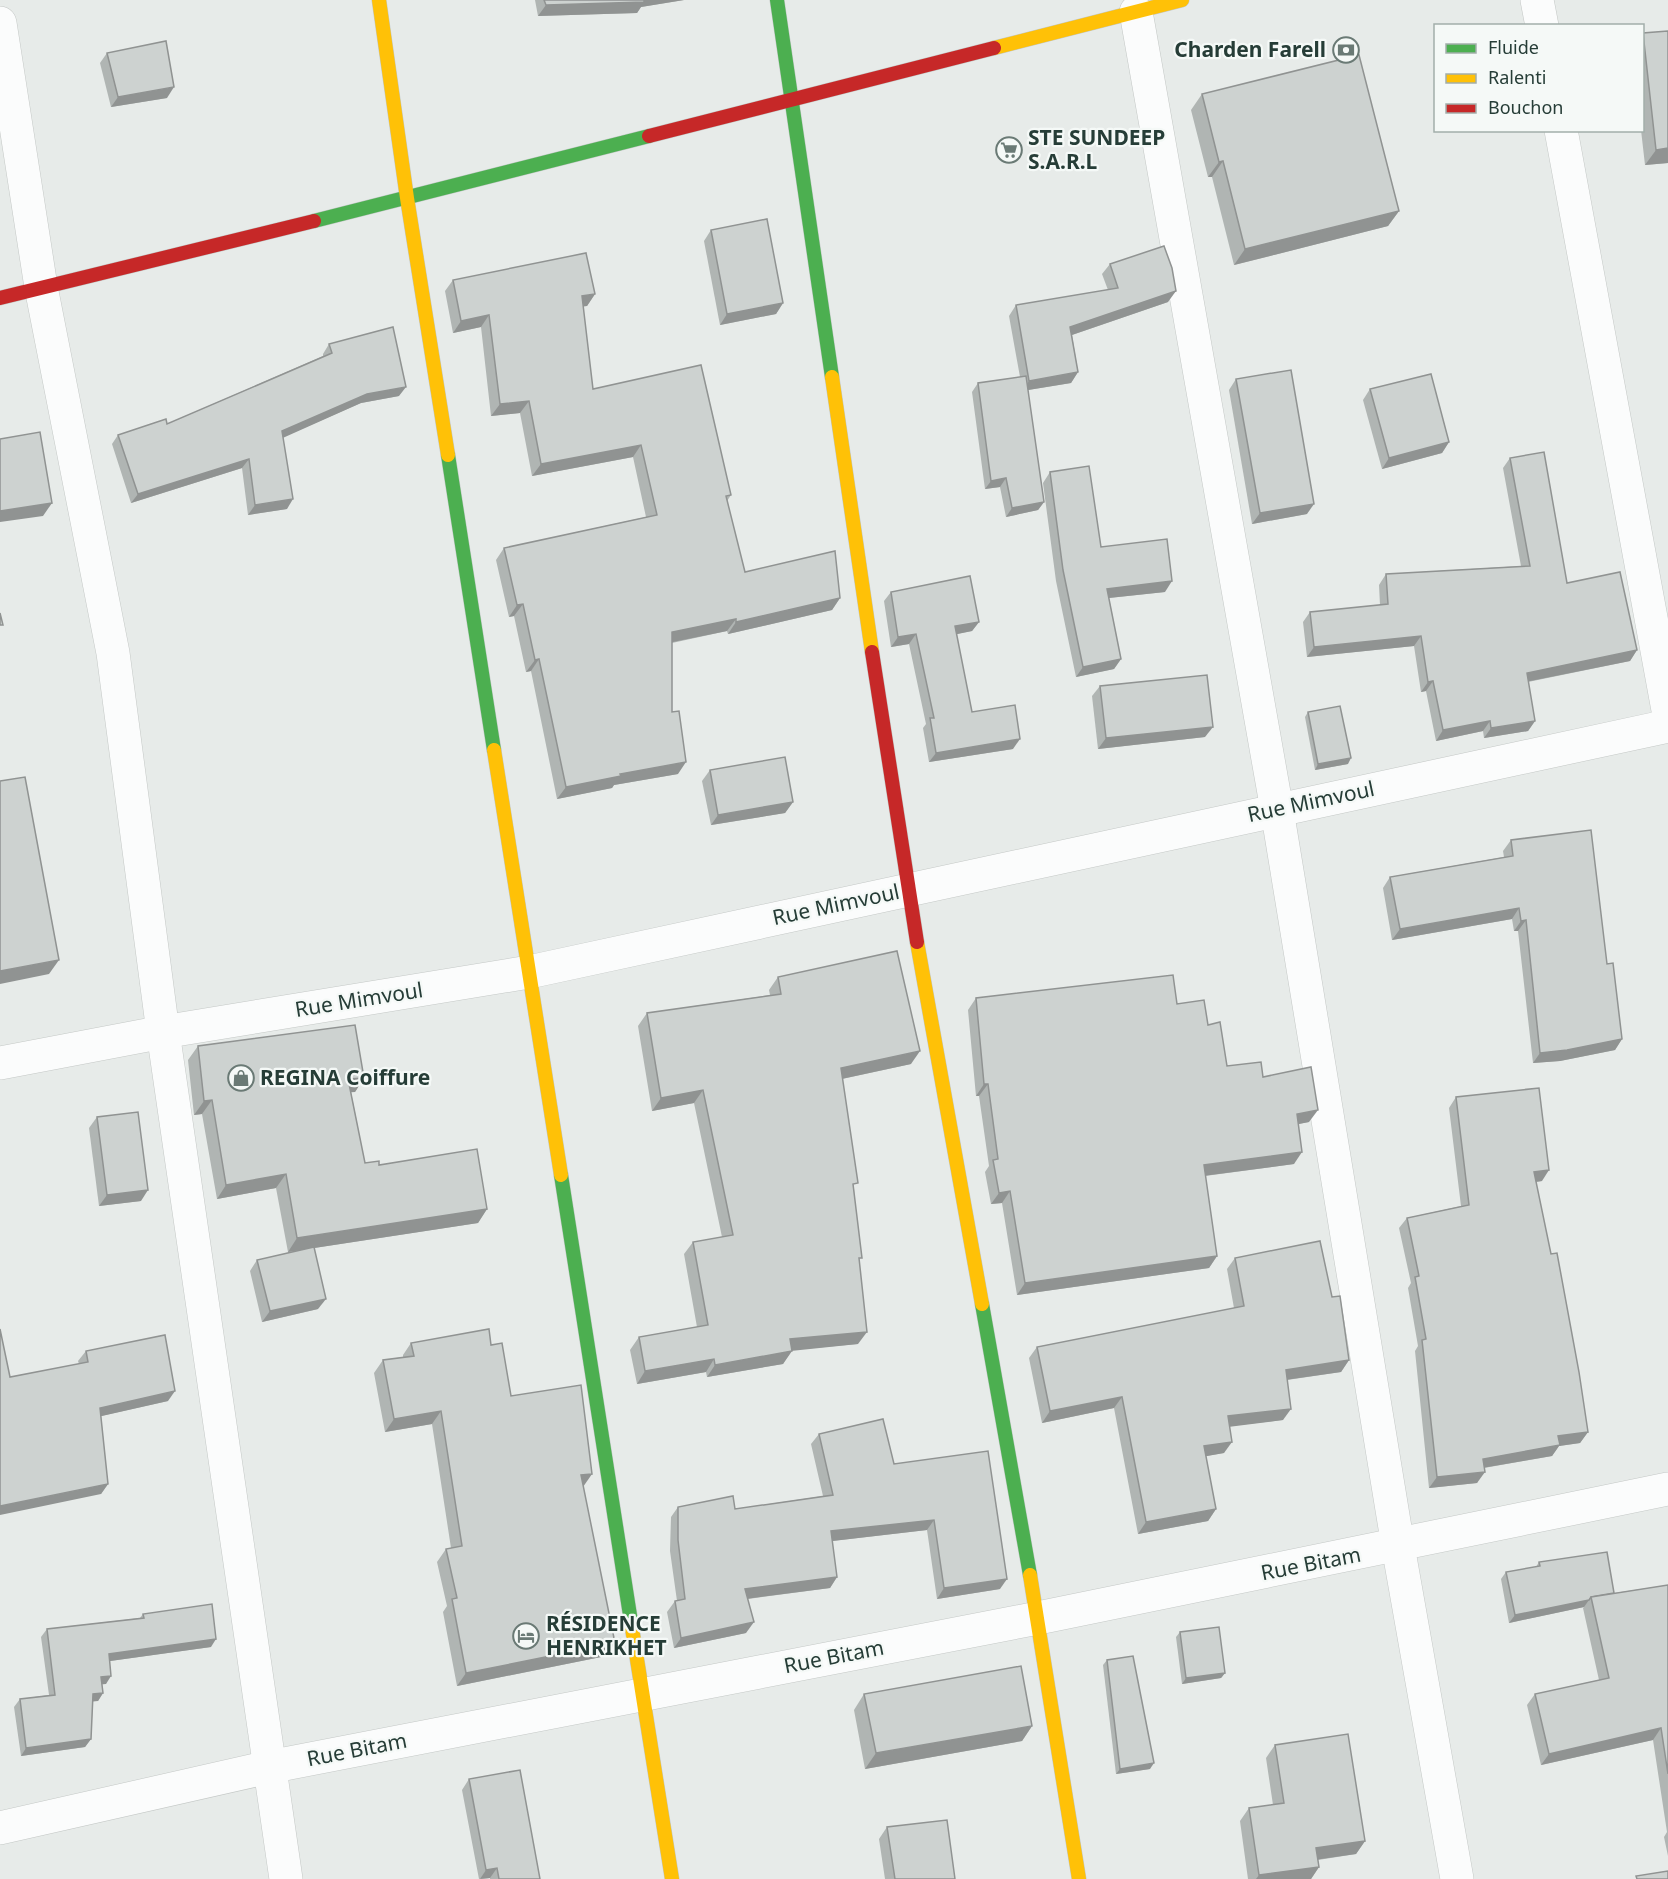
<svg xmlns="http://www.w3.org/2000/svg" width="1668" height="1879" viewBox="0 0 1668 1879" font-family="'Noto Sans',sans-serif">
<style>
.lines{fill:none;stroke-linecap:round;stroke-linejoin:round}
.street-casing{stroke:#c4c8c6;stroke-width:34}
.fast-casing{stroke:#c2c8c6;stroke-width:15}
.slow-casing{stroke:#c2c8c6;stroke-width:15}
.jam-casing{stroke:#c2c8c6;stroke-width:15}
.street{stroke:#fbfcfc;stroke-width:33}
.fast{stroke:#4caf50;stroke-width:14}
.slow{stroke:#ffc107;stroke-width:14}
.jam{stroke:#c62828;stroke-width:14}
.wall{fill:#b0b5b3}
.shaded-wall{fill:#909392}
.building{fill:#cdd2d0;stroke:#909392;stroke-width:1.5}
.labels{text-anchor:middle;stroke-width:4.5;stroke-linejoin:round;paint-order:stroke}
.poi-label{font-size:21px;font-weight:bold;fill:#263d37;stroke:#f5f9f7;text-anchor:start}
.street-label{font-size:21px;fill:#263d37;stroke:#f5f9f7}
</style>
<rect width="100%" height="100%" fill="#e7ebe9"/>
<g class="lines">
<!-- street casing -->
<g class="street-casing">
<g id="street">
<path d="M1537,0L1542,26"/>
<path d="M1136,12L1277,810L1398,1546L1457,1879"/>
<path d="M0,23L41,287L113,653L163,1032L286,1879"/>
<path d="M1561,130L1668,710"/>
<path d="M0,1063L163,1032L529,972L1668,726"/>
<path d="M0,1828L269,1767L1038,1618L1668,1489"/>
</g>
</g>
<!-- fast casing -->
<g class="fast-casing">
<g id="fast">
<path d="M777,0L832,377"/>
<path d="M314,221L649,136"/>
<path d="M448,455L494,750"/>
<path d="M561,1175L632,1628"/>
<path d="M982,1304L1030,1575"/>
</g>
</g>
<!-- slow casing -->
<g class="slow-casing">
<g id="slow">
<path d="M379,0L407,198L448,455"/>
<path d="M994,48L1182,0"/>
<path d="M832,377L872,652"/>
<path d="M494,750L561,1175"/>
<path d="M917,942L982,1304"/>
<path d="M1030,1575L1079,1879"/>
<path d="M632,1628L672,1879"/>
</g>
</g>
<!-- jam casing -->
<g class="jam-casing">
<g id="jam">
<path d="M649,136L994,48"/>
<path d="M0,298L314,221"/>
<path d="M872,652L917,942"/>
</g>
</g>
<!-- street -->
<use href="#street" class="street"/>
<!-- fast -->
<use href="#fast" class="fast"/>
<!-- slow -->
<use href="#slow" class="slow"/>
<!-- jam -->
<use href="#jam" class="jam"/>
</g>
<!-- wall -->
<g class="wall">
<path d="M535,0H684L641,7L637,13L538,16Z"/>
<path d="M1643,33L1668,163L1645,165L1641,130H1642V35Z"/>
<path d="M107,53L167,98L111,107L100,63Z"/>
<path d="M1202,94L1399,211L1388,226L1234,265L1212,177H1208L1191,110Z"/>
<path d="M711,230L783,303L776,314L720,325L704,241Z"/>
<path d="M1110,264L1168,302L1072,335L1078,372L1071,383L1028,390L1044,502L1038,510L1006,517L1000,487L985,489L972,392L978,383L1020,377L1009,316L1016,305L1108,290L1102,274Z"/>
<path d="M453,280L595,294L587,306H583L593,389L731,495L727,501L745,572L840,598L832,610L728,634L727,631L672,643V712L678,774L614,785L612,788L557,799L531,671L526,672L514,616L509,617L496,560L504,548L646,517L633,457L532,476L520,413L491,416L481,327L453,333L445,291Z"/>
<path d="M329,344L399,396L361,403L283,437L287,509L248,515L242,468L131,503L112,444L118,435L167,424L323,356V354Z"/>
<path d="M1236,379L1307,514L1252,524L1229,390Z"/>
<path d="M1370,389L1449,442L1442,453L1382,469L1363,400Z"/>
<path d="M1510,458L1567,583L1637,650L1630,661L1528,682L1535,721L1528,731L1484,738L1483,731L1436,741L1426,691L1421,692L1414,646L1307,657L1303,622L1310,612L1380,605L1379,585L1386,574L1521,566L1503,468Z"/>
<path d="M1050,472L1101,547L1165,592L1109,598L1121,659L1114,669L1076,677L1056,581L1043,483Z"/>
<path d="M891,592L979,622L972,631L956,634L972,712L1013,749L929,762L923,728L926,724L909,644L891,647L884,601Z"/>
<path d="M1100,686L1205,737L1098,749L1092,696Z"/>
<path d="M1308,712L1348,764L1315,770L1305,717Z"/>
<path d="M710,770L793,802L785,813L711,825L702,781Z"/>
<path d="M1511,840L1607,964L1622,1039L1615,1050L1560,1061L1533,1063L1518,931H1514L1512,919L1392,940L1383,888L1390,877L1504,857L1503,851Z"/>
<path d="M778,977L911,1064L842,1079L854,1189L859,1262L858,1344L792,1350L783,1364L707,1377L706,1372L637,1384L630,1350L639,1337L697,1327L684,1254L693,1242L722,1237L694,1103L652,1111L638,1026L647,1013L770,995L769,990Z"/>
<path d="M976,998L1177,1004L1208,1025L1227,1066L1263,1077L1309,1122L1298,1124L1294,1164L1205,1176L1217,1256L1209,1268L1017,1295L1002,1203L991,1204L985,1172L989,1166L979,1096H976L968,1010Z"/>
<path d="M198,1046L364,1078L355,1092H351L365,1163L379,1165L487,1209L478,1223L314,1248L318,1309L262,1322L250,1271L257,1260L304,1250L288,1252L276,1188L217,1199L202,1114L194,1115L188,1060Z"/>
<path d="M1456,1097L1542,1181L1536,1182L1588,1432L1580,1443L1559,1446L1552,1456L1484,1468L1477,1483L1429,1488L1415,1351L1418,1346L1408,1288L1411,1283L1399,1228L1407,1218L1461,1206L1449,1108Z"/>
<path d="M97,1117L141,1201L99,1206L89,1128Z"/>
<path d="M1235,1258L1332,1297L1349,1360L1341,1372L1287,1380L1283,1420L1230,1426L1224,1453L1206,1456L1216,1509L1208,1521L1138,1534L1114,1408L1042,1423L1029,1358L1037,1347L1234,1308L1227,1269Z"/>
<path d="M411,1343L491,1345L511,1396L583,1487L606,1656L457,1686L443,1612L447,1606L437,1562L446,1549L451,1548L432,1424L385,1432L374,1373L383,1360L403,1357V1355Z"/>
<path d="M86,1351L168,1401L101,1416L108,1484L101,1494L10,1377L79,1364L78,1361Z"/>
<path d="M819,1434L894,1464L1000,1589L937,1599L927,1530L832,1541L837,1577L830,1588L748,1599L746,1633L674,1648L667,1612L675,1601H677L670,1551L671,1517L678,1507L735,1509L823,1496L811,1444Z"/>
<path d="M1539,1562L1614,1593L1668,1585V1856L1664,1837L1667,1832L1653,1740L1541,1765L1527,1705L1535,1694L1599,1680L1583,1608L1584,1607L1509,1623L1501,1579L1506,1572L1536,1567Z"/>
<path d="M143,1614L211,1647L110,1661L106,1684H102L103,1693L98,1701H93L91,1739L85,1747L21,1756L14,1707L20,1699L49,1695L41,1637L47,1629L140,1618Z"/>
<path d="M1180,1632L1225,1673L1221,1678L1182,1684L1176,1637Z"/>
<path d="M1107,1660L1150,1769L1116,1774L1103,1665Z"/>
<path d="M864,1694L1032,1726L1022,1741L865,1769L854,1710Z"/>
<path d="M1275,1745L1365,1841L1356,1854L1318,1860L1319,1867L1311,1879H1248L1240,1821L1249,1808L1273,1805L1266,1758Z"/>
<path d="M469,1779L540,1879H490V1878L479,1879L462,1790Z"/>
<path d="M887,1827L955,1879H885L879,1839Z"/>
</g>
<!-- shaded-wall -->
<g class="shaded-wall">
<path d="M641,0H684L641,7L637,13L538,16L546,5Z"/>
<path d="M174,87L167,98L111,107L118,97Z"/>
<path d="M1668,148V163L1645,165L1656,150Z"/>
<path d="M1223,161L1212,177H1208L1219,162Z"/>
<path d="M1399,211L1388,226L1234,265L1245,249Z"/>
<path d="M1176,291L1168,302L1063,338L1070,327Z"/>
<path d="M595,294L587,306L574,308L582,296Z"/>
<path d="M783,303L776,314L720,325L727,314Z"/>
<path d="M489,315L481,327L453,333L461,321Z"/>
<path d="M1078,372L1071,383L1022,391L1029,381Z"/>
<path d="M406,387L399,396L361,403L276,441L282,431L367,394Z"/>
<path d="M529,401L520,413L491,416L500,404Z"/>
<path d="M1449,442L1442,453L1382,469L1389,458Z"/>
<path d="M641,445L633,457L532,476L541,464Z"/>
<path d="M249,459L242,468L131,503L138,494Z"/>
<path d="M1006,478L1000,487L985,489L991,481Z"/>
<path d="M293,499L287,509L248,515L255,505Z"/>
<path d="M1044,502L1038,510L1006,517L1012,508Z"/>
<path d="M52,503L43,516L0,522V511Z"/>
<path d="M1314,504L1307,514L1252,524L1260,513Z"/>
<path d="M1172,581L1165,592L1099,599L1107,589Z"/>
<path d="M840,598L832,610L728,634L736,622Z"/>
<path d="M523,604L514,616L509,617L517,605Z"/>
<path d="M736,619L727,631L663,644L672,632Z"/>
<path d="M979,622L972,631L948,636L955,626Z"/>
<path d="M916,634L909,644L891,647L898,637Z"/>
<path d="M1421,636L1414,646L1307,657L1314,647Z"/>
<path d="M1637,650L1630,661L1520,683L1527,673Z"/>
<path d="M539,659L531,671L526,672L535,660Z"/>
<path d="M1121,659L1114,669L1076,677L1083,667Z"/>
<path d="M1433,681L1426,691L1421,692L1428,682Z"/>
<path d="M1490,721L1483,731L1436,741L1443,730Z"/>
<path d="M1535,721L1528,731L1484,738L1491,728Z"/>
<path d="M1213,727L1205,737L1098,749L1106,738Z"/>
<path d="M1020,739L1013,749L929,762L936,753Z"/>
<path d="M1351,758L1348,764L1315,770L1318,764Z"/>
<path d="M686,762L678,774L614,785L612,788L557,799L566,787L620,774Z"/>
<path d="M793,802L785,813L711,825L718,815Z"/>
<path d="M1519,908L1512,919L1392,940L1400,929Z"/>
<path d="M1526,920L1518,931H1514L1521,921Z"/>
<path d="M59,960L49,974L0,984V971Z"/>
<path d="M1622,1039L1615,1050L1560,1061L1533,1063L1540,1053Z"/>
<path d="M920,1051L911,1064L832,1081L841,1068Z"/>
<path d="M364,1078L355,1092L339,1093L348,1079Z"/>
<path d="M984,1084H988L979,1096H976Z"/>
<path d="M703,1090L694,1103L652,1111L661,1098Z"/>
<path d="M212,1100L202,1114L194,1115L204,1101Z"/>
<path d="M1318,1110L1309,1122L1289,1126L1297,1114Z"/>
<path d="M1302,1152L1294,1164L1195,1177L1204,1165Z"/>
<path d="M1549,1170L1542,1181L1527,1183L1534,1172Z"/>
<path d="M286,1174L276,1188L217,1199L226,1185Z"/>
<path d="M148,1190L141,1201L99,1206L107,1195Z"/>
<path d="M1010,1191L1002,1203L991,1204L999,1193Z"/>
<path d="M487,1209L478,1223L288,1252L297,1238Z"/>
<path d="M1217,1256L1209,1268L1017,1295L1025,1283Z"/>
<path d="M326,1299L318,1309L262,1322L270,1311Z"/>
<path d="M867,1332L858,1344L781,1352L790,1339Z"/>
<path d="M792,1351L783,1364L707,1377L715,1365Z"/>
<path d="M714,1359L706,1372L637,1384L645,1371Z"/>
<path d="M1349,1360L1341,1372L1278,1381L1286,1370Z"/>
<path d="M175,1391L168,1401L93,1418L100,1408Z"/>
<path d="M1122,1397L1114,1408L1042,1423L1050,1411Z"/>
<path d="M1291,1409L1283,1420L1220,1428L1228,1416Z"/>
<path d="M441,1411L432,1424L385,1432L394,1419Z"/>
<path d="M1588,1432L1580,1443L1559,1446L1552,1456L1476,1469L1483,1459L1558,1436Z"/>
<path d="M1232,1442L1224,1453L1196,1458L1204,1446Z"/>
<path d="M1485,1472L1477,1483L1429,1488L1437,1477Z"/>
<path d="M592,1474L583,1487L581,1475Z"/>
<path d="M108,1484L101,1494L0,1515V1506Z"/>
<path d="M1216,1509L1208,1521L1138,1534L1146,1522Z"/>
<path d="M934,1520L927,1530L824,1542L831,1531Z"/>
<path d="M837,1577L830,1588L738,1600L745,1589Z"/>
<path d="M1007,1579L1000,1589L937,1599L944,1588Z"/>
<path d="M1589,1600L1584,1607L1509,1623L1515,1615Z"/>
<path d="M754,1622L746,1633L674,1648L681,1638Z"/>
<path d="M216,1639L211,1647L103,1662L109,1654Z"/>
<path d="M615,1643L606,1656L457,1686L466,1673Z"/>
<path d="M1225,1673L1221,1678L1182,1684L1186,1678Z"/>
<path d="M111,1676L106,1684L95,1685L101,1677Z"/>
<path d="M103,1693L98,1701L88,1702L93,1694Z"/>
<path d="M1032,1726L1022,1741L865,1769L876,1753Z"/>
<path d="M1661,1728L1653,1740L1541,1765L1549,1754Z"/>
<path d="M91,1739L85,1747L21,1756L26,1748Z"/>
<path d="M1154,1763L1150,1769L1116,1774L1120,1769Z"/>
<path d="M1365,1841L1356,1854L1307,1861L1316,1848Z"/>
<path d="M1319,1867L1311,1879H1256L1259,1875Z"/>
<path d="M497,1868L490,1878L480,1879L486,1870Z"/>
</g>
<!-- building -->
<g class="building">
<path d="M544,0H644V2L546,5Z"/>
<path d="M1668,31V148L1656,150L1643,33Z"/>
<path d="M166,41L174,87L118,97L107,53Z"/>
<path d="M1359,55L1399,211L1245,249L1223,161L1219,162L1202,94Z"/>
<path d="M767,219L783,303L727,314L711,230Z"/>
<path d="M1164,246L1172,268L1176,291L1070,327L1078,372L1029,381L1016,305L1118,288L1110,264Z"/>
<path d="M586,253L595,294L582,296L593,389L701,365L731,495L726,496L745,572L835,551L840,598L736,622V619L672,632V712L679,711L686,762L620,774L621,776L566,787L539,659L535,660L523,604L517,605L504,548L657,515L641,445L541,464L529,401L500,404L489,315L461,321L453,280Z"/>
<path d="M393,327L406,387L367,394L282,431L293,499L255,505L249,459L138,494L118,435L166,419L167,424L332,353L329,344Z"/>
<path d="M1291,370L1314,504L1260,513L1236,379Z"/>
<path d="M1431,374L1449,442L1389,458L1370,389Z"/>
<path d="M1026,376L1044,502L1012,508L1006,478L991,481L978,383Z"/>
<path d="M40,432L52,503L0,511V439Z"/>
<path d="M1544,452L1567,583L1620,572L1637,650L1527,673L1535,721L1491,728L1490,721L1443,730L1433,681L1428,682L1421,636L1314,647L1310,612L1388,604L1386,574L1530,566L1510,458Z"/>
<path d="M1089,466L1101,547L1167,539L1172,581L1107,589L1121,659L1083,667L1063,570L1050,472Z"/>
<path d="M970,576L979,622L955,626L972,712L1015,705L1020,739L936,753L930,718H934L916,634L898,637L891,592Z"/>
<path d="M0,613L3,625H0Z"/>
<path d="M1207,675L1213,727L1106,738L1100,686Z"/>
<path d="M1340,706L1351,758L1318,764L1308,712Z"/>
<path d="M785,757L793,802L718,815L710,770Z"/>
<path d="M25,777L59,960L0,971V781Z"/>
<path d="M1591,830L1607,964L1613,963L1622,1039L1567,1050L1540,1053L1526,920L1521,921L1519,908L1400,929L1390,877L1513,856L1511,840Z"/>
<path d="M897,951L920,1051L841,1068L858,1183L853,1184L862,1258H859L867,1332L790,1339L792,1351L715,1365L714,1359L645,1371L639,1337L708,1325L693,1242L733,1235L703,1090L661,1098L647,1013L781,994L778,977Z"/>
<path d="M1173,975L1177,1004L1204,1000L1208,1025L1220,1022L1227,1066L1261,1062L1263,1077L1311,1067L1318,1110L1297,1114L1302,1152L1204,1165L1217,1256L1025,1283L1010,1191L999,1193L993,1160L998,1159L988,1084H984L976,998Z"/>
<path d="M355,1025L364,1078L348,1079L365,1163L379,1161V1165L477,1149L487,1209L297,1238L286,1174L226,1185L212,1100L204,1101L198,1046Z"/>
<path d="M1539,1088L1549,1170L1534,1172L1551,1254L1557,1253L1579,1372L1588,1432L1558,1436L1560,1445L1483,1459L1485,1472L1437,1477L1422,1340L1426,1339L1415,1277L1419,1276L1407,1218L1469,1205L1456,1097Z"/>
<path d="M138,1112L148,1190L107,1195L97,1117Z"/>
<path d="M1320,1241L1332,1297L1340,1296L1349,1360L1286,1370L1291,1409L1228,1416L1232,1442L1204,1446L1216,1509L1146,1522L1122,1397L1050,1411L1037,1347L1244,1306L1235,1258Z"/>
<path d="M314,1247L326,1299L270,1311L257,1260Z"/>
<path d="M0,1329L10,1377L88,1362L86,1351L165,1335L175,1391L100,1408L108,1484L0,1506Z"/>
<path d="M489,1329L491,1345L502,1343L511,1396L581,1385L592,1474L581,1475L615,1643L466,1673L452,1599L457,1598L446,1549L462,1546L441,1411L394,1419L383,1360L414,1356L411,1343Z"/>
<path d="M883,1419L894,1464L988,1451L1007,1579L944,1588L934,1520L831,1531L837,1577L745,1589L754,1622L681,1638L675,1601L685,1599L678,1540V1507L733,1496L735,1509L833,1495L819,1434Z"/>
<path d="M1607,1552L1614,1593L1591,1597L1589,1600L1515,1615L1506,1572L1540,1566L1539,1562Z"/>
<path d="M1668,1585V1774L1661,1728L1549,1754L1535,1694L1609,1678L1591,1597Z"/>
<path d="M212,1604L216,1639L109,1654L111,1676L101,1677L103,1693L93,1694L91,1739L26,1748L20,1699L55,1695L47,1629L144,1618L143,1614Z"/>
<path d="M1219,1627L1225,1673L1186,1678L1180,1632Z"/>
<path d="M1133,1656L1154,1763L1120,1769L1107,1660Z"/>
<path d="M1021,1666L1032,1726L876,1753L864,1694Z"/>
<path d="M1348,1734L1365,1841L1316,1848L1319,1867L1259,1875L1249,1808L1284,1803L1275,1745Z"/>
<path d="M520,1770L540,1879H499L497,1868L486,1870L469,1779Z"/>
<path d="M947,1820L955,1879H895L887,1827Z"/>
<path d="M1668,1871V1879H1637L1636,1876Z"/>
</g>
<!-- icons -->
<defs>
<g id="bank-ring" transform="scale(1.35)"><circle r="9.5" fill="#f5f9f7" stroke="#6a7a75" stroke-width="1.5"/><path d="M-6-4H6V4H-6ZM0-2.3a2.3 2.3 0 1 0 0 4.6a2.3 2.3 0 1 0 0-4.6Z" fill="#6a7a75"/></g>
<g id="supermarket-ring" transform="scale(1.35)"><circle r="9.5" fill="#f5f9f7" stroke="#6a7a75" stroke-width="1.5"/><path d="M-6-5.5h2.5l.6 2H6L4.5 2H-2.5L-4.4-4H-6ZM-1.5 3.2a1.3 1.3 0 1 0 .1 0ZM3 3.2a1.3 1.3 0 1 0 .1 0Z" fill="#6a7a75"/></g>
<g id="shop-ring" transform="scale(1.35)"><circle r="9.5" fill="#f5f9f7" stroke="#6a7a75" stroke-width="1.5"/><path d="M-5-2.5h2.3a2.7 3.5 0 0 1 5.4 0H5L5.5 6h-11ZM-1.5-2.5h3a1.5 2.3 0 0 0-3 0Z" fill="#6a7a75"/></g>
<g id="hotel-ring" transform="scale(1.35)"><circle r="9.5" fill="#f5f9f7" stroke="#6a7a75" stroke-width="1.5"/><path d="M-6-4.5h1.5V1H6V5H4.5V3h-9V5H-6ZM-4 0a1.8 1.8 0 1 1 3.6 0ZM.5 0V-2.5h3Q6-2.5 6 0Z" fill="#6a7a75"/></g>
</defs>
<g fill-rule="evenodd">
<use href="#bank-ring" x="1346" y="50"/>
<use href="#supermarket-ring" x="1009" y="150"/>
<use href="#shop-ring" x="241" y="1078"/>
<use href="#hotel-ring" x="526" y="1636"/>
</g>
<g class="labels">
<!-- poi labels -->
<g class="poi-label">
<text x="1326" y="57" text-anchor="end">Charden Farell</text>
<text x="1028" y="145">STE SUNDEEP<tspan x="1028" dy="24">S.A.R.L</tspan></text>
<text x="260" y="1085">REGINA Coiffure</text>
<text x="546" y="1631">RÉSIDENCE<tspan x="546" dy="24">HENRIKHET</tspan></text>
</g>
<!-- street labels -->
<g class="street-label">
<text transform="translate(1311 802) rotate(-12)" y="7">Rue Mimvoul</text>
<text transform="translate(836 905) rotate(-12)" y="7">Rue Mimvoul</text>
<text transform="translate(359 1000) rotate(-9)" y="7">Rue Mimvoul</text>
<text transform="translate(1311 1564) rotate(-11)" y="7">Rue Bitam</text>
<text transform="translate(834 1657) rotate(-11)" y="7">Rue Bitam</text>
<text transform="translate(357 1750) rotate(-11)" y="7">Rue Bitam</text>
</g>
</g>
<!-- legend -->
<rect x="1434" y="24" width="210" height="108" fill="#f5f9f7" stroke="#a2aeaa" stroke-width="1.5"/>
<rect x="1446" y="44" width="30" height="9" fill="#4caf50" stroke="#a2aeaa" stroke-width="1.5"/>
<text x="1488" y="54" font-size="18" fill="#263d37">Fluide</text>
<rect x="1446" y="74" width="30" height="9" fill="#ffc107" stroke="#a2aeaa" stroke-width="1.5"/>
<text x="1488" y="84" font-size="18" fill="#263d37">Ralenti</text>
<rect x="1446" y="104" width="30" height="9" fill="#c62828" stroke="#a2aeaa" stroke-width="1.5"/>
<text x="1488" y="114" font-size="18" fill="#263d37">Bouchon</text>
</svg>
